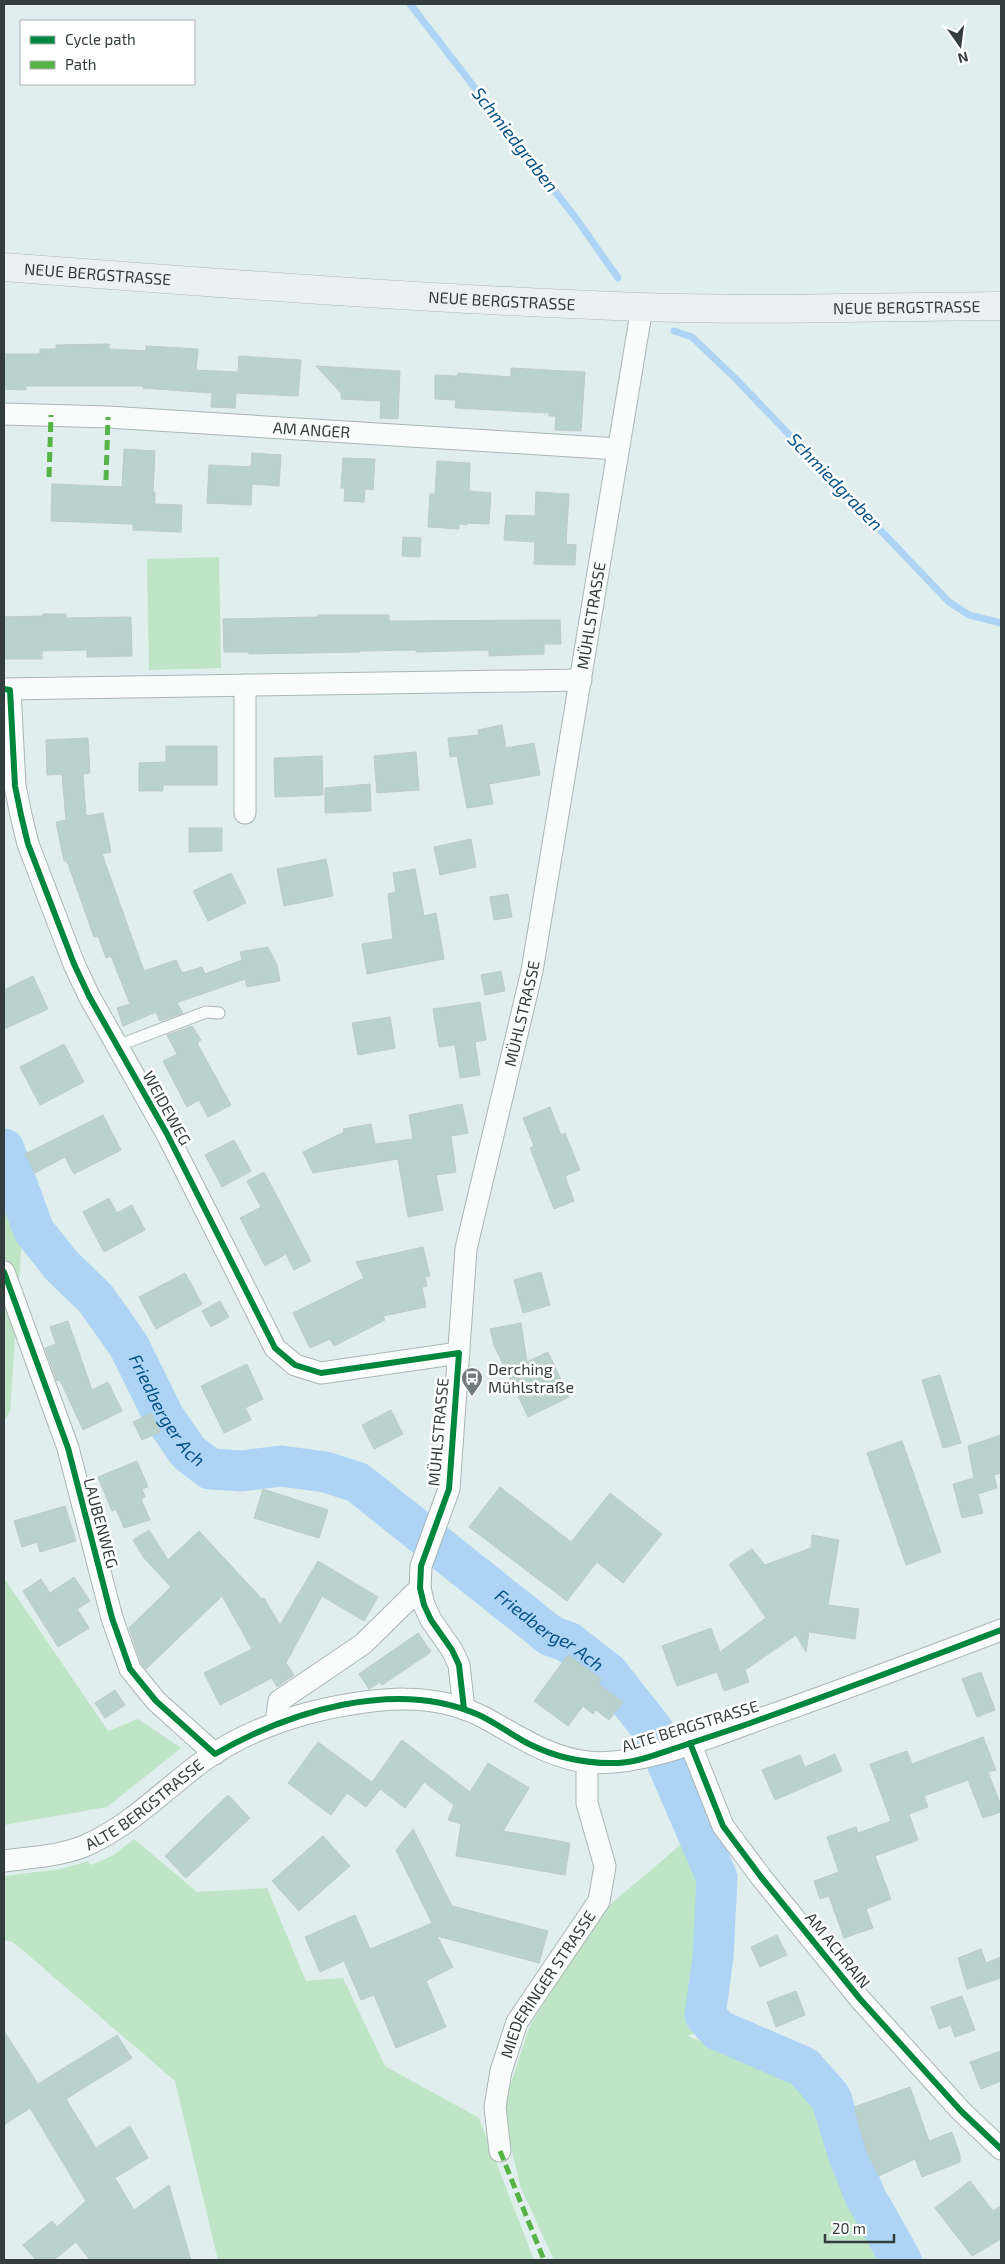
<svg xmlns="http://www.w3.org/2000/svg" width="1005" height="2264" viewBox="0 0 1005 2264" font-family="'Exo 2',sans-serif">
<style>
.green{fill:#bde5c6}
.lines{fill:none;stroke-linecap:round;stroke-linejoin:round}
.stream{stroke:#add4f4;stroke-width:7}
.river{stroke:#add4f4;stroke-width:41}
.building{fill:#b9d2cc;stroke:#bfcac8}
.lane-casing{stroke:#abb5b5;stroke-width:13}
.street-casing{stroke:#abb5b5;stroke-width:23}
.secondary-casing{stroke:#abb5b5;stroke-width:29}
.lane{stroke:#fafcfc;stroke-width:11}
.street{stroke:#fafcfc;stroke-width:21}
.secondary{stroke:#eaf1f2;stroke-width:28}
.quiet{stroke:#56b346;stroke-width:5;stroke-dasharray:10 5;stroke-linecap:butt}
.cycleway-casing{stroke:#fff;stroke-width:9}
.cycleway{stroke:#00873e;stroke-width:6}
.labels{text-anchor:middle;stroke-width:5;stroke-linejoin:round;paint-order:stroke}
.street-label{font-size:16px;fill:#343d3d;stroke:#fff}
.poi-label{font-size:16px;fill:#343d3d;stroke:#fff;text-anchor:start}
.water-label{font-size:18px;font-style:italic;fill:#055184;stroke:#fff}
</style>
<rect width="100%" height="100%" fill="#e1eeee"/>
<!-- green -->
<g class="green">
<path d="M219,557L221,668L149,670L147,559Z"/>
<path d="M4,1157L24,1208L10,1411L4,1422Z"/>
<path d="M4,1578L108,1731L138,1719L181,1748L107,1807L4,1825Z"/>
<path d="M706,1823L727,1880L724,1948L717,1999L728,2020L688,2036L715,2047L802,2075L830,2111L857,2191L896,2260H554L521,2188L502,2111L530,2025L605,1909Z"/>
<path d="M134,1839L197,1892L267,1888L306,1981L343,1978L385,2066L479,2118L534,2260H218L175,2081L13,1942L4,1940V1876L61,1869L88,1861L91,1865L112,1856Z"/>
</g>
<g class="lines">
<!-- stream -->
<g class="stream">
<path d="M410,4L578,221L618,278"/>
<path d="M674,331L692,337L736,379L949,602L969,615L1001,623"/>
</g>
<!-- river -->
<path class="river" id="s1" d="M4,1149L34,1231L61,1265L96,1299L129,1346L164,1417L188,1452L210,1469L241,1471L281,1466L325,1472L357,1482L551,1636L568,1642L608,1673L653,1730L717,1878L713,1957L705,2015L718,2030L804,2067L831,2098L849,2156L865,2196L901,2260"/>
</g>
<!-- building -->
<g class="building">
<path d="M109,344V349L146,351V346L198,349L196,370L238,372L239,356L301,360L298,396L236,393L235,408L211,407L212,393L143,388V386H26V390L4,389V354H40V349H56V345Z"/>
<path d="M316,366L400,371L398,419L380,418L381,401L341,399V393Z"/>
<path d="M511,368L585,372L581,431L555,430L556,416H549V413L455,408L456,400L435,399V375L457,376L458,373L511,377Z"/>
<path d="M124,449L155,451L153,492H155V504L182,505L181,532L133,530V524L51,521L52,484L122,487Z"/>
<path d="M252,453L281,455L279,486L252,484L251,505L207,503L209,465L251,467Z"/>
<path d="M343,458L375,459L373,490L365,489L364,502L344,501L345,488H341Z"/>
<path d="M437,461L470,463L469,491L491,493L489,524L467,523V525L459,524V529L428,527L430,494H435Z"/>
<path d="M536,492L569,494L566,544L576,545L575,565L534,564L535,542L504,540L506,515L535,516Z"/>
<path d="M403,537L421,538L420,557L402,556Z"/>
<path d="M43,614H66V618L131,617L132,656L87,657V650L42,651V659H4V617L43,616Z"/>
<path d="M318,615H389V621L560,620L561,644H544V654L489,656V650L416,652V650L360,651V652L249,654V652H224L223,619L318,617Z"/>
<path d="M502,725L506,748L534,743L540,775L489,784L493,804L467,808L457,756L450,757L448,738L479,735L478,730Z"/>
<path d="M88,738L90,773L83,774L86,816L103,813L111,852L102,854L144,971L176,960L182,973L202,967L205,974L242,960L240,952L268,947L277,965L280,981L247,987L245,979L179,1002L177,1003L183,1013L160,1021L156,1012L123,1026L117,1008L130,1004L111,956L106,958L98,936L94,937L67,861H64L56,822L66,820L62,774L47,775L46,740Z"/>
<path d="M166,746H217V785H163V791H139V763L166,762Z"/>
<path d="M416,752L419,790L377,793L374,756Z"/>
<path d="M322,756L323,795L275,797L274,758Z"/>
<path d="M370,784L371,811L325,813V788Z"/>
<path d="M189,828H222V851L189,852Z"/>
<path d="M471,839L476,867L440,875L434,847Z"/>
<path d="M326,859L333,896L284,906L277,869Z"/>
<path d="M415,869L424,916L436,913L444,959L367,974L362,944L393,939L388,894L396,892L393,873Z"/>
<path d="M231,873L246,903L208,921L193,891Z"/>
<path d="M508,894L512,917L494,920L490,897Z"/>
<path d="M501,971L505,991L485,995L481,975Z"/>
<path d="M33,976L48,1009L4,1029V990Z"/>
<path d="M480,1002L486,1040L475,1042L480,1075L460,1078L455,1045L439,1047L433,1009Z"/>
<path d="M390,1017L395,1048L358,1055L352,1023Z"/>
<path d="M192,1026L201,1040L197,1043L231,1105L208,1117L199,1100L187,1107L163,1061L177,1054L167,1035Z"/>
<path d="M64,1044L84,1082L40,1105L20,1067Z"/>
<path d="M462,1104L468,1133L451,1136L456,1172L436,1175L443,1210L408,1217L398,1159L313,1173L303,1152L344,1132L343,1129L371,1124L375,1144L413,1139L409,1115Z"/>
<path d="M550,1107L561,1135L565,1133L580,1170L565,1176L574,1201L554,1209L530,1148L534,1146L523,1118Z"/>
<path d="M103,1115L121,1150L74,1174L65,1157L35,1173L25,1154Z"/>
<path d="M234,1140L251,1171L222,1187L205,1155Z"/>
<path d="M264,1172L311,1261L294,1270L286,1254L265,1266L240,1218L261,1207L247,1181Z"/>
<path d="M109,1198L117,1213L132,1205L145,1230L104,1252L83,1212Z"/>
<path d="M423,1247L430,1276L425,1277L427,1286L422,1287L426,1307L383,1316L385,1320L334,1346L330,1339L310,1348L293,1313L364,1278L356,1262Z"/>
<path d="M541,1272L550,1305L523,1313L514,1280Z"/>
<path d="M185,1273L202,1304L156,1329L139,1297Z"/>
<path d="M220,1301L229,1317L211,1327L202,1311Z"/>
<path d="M68,1321L92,1390L108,1382L122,1411L83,1430L60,1380L57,1381L45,1348L56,1344L50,1327Z"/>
<path d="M521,1323L527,1362L548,1352L569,1397L528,1417L494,1345L490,1329Z"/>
<path d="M247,1364L263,1399L245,1408L251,1420L224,1433L201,1386Z"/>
<path d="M940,1375L961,1443L943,1448L922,1380Z"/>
<path d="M391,1410L403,1434L374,1449L362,1425Z"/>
<path d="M151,1413L160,1432L142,1440L133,1422Z"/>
<path d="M1001,1435V1473L994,1475L997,1488L978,1494L983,1513L962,1518L953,1484L974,1478L968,1446Z"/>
<path d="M902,1441L941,1552L906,1565L867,1453Z"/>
<path d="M137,1461L148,1487L142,1489L145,1497L141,1499L150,1520L124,1528L116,1509L112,1511L98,1477Z"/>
<path d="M500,1487L571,1542L610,1493L662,1534L623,1583L597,1562L567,1601L469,1527Z"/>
<path d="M263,1489L328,1510L319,1538L254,1518Z"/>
<path d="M65,1506L76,1541L40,1552L37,1542L22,1547L14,1521Z"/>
<path d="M149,1530L168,1560L199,1531L262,1599L264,1598L280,1625L318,1561L378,1597L364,1621L322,1596L286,1663L294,1675L277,1687L272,1678L220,1705L204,1673L252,1649L222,1596L146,1669L141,1663L129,1628L171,1587L144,1558L133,1540Z"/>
<path d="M812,1535L839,1540L828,1605L859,1609L855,1639L809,1632L806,1652L796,1635L745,1670L749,1682L724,1691L717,1672L677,1686L662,1646L711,1628L720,1652L766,1618L729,1564L752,1549L765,1565L811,1548Z"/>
<path d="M74,1577L90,1601L77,1609L89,1628L58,1647L23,1591L41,1579L50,1593Z"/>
<path d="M418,1633L431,1652L382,1685L380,1682L369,1689L359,1674Z"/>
<path d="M568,1655L601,1679L598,1684L623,1702L609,1720L596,1710L593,1714L583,1706L568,1726L534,1701Z"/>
<path d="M981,1672L995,1710L977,1717L962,1679Z"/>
<path d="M115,1690L125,1705L105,1718L95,1703Z"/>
<path d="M983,1737L996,1770L988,1772L1001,1806V1812L983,1818L968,1780L924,1796L928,1807L909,1814L918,1840L875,1856L891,1899L866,1909L873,1928L844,1938L829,1896L820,1899L814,1881L839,1872L827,1837L856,1827L858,1833L891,1821L870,1764L907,1751L912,1764Z"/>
<path d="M402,1740L470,1792L488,1763L529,1788L503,1831L570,1843L565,1875L456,1856L461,1824L448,1820L454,1805L424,1782L405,1808L380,1789L366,1807L347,1793L331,1815L288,1783L318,1742L372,1782Z"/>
<path d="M835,1754L842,1771L775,1800L762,1770L800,1755L805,1767Z"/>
<path d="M228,1795L250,1818L186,1878L165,1856Z"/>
<path d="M413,1829L452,1906L548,1931L539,1963L437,1936L453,1967L426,1981L446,2027L396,2048L374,1995L361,2000L344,1961L320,1972L305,1937L355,1915L370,1949L432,1923L396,1850Z"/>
<path d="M323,1836L350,1866L299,1911L272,1881Z"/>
<path d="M777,1935L787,1955L760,1967L751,1947Z"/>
<path d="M981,1949L986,1963L1001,1957V1978L967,1989L958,1958Z"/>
<path d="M796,1991L805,2015L776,2027L767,2002Z"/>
<path d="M962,1996L975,2030L955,2037L951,2025L939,2029L931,2007Z"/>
<path d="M4,2031L38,2084L117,2035L132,2058L66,2099L96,2148L130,2126L148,2158L115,2178L134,2210L169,2185L191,2260H90L76,2242L54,2260H36L23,2245L52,2221L57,2227L86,2201L30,2108L4,2125Z"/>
<path d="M1001,2051V2081L981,2089L970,2062Z"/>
<path d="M910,2087L929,2141L952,2132L960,2155V2162L922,2177L915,2159L879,2176L867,2152L854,2107Z"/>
<path d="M970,2181L993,2211L1001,2206V2239L972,2256L935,2208Z"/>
</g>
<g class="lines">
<!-- lane casing -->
<g class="lane-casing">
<path id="lane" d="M117,1046L206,1012L219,1013"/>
</g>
<!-- street casing -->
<g class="street-casing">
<g id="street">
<path id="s2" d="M4,414L108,417L618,449"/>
<path d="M245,685V813"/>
<path d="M4,689L581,680"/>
<path d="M10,690L15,786L21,815L28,844L74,964L89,996L167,1134L275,1348L295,1365L321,1373L459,1353"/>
<path d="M4,1272L68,1448L112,1618L130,1669L156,1701L215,1754"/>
<path id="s3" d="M464,1709L459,1665L452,1650L431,1620L424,1605L420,1588L421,1566L449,1489L466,1249L532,971L642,307"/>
<path d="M276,1723L279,1701L363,1644L420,1588"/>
<path d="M690,1743L723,1826L761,1877L860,1999L961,2111L1001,2149"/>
<path id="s4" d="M4,1861C33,1857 67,1856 93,1842C136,1821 168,1786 206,1759C240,1735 284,1718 325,1709C378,1698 433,1691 483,1717C517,1735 547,1757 587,1762C639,1768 713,1736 763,1718C843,1690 922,1660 1001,1630"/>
<path id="s5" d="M500,2151L495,2107L501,2071L517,2022L599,1901L605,1866L587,1803V1762"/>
</g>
</g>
<!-- secondary casing -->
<g class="secondary-casing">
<g id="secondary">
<path id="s6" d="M4,267C216,283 427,299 640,307C760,311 881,307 1001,306"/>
</g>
</g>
<!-- lane -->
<use href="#lane" class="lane"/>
<!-- street -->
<use href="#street" class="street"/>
<!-- secondary -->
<use href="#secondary" class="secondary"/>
<!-- quiet -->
<g class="quiet">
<path d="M49,477L51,415"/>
<path d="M106,480L108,417"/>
<path d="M500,2151L544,2260"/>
</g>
<!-- cycleway casing -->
<g class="cycleway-casing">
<g id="cycleway">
<path d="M4,689L10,690L15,786L21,815L28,844L74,964L89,996L167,1134L275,1348L295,1365L321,1373L459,1353L449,1489L421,1566L420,1588L424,1605L431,1620L452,1650L459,1665L464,1709"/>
<path d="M4,1272L68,1448L112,1618L130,1669L156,1701L215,1754C290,1711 396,1678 479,1715C496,1723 512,1735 529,1744C557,1758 588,1764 618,1763C639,1762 660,1753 679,1747C700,1740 721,1733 742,1726C829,1695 915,1663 1001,1630"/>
<path d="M690,1743L723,1826L761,1877L860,1999L961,2111L1001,2149"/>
</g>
</g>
<!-- cycleway -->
<use href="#cycleway" class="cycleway"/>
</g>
<!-- icons -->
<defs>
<g id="bus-pin" transform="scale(1.125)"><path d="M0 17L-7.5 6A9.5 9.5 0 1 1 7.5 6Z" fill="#717b7b" stroke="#fff"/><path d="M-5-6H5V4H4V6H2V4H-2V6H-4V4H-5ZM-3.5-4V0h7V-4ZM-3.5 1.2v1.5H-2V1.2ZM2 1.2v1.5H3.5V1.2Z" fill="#fff"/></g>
</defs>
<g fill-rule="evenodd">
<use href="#bus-pin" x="472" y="1378"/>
</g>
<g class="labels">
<!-- street labels -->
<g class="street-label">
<text dy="6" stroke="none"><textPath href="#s6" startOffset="94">NEUE BERGSTRASSE</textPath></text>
<text dy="6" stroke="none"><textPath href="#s6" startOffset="499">NEUE BERGSTRASSE</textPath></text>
<text dy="6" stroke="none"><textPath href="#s6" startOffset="904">NEUE BERGSTRASSE</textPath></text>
<text dy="6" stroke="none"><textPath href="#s2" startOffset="308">AM ANGER</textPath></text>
<text dy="6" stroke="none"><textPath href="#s3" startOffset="1122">MÜHLSTRASSE</textPath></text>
<text dy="6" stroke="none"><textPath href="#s3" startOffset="718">MÜHLSTRASSE</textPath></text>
<text transform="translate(167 1108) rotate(61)" y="6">WEIDEWEG</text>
<text transform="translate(438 1432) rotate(-85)" y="6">MÜHLSTRASSE</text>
<text transform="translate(101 1523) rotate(75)" y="6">LAUBENWEG</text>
<text transform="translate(690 1726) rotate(-17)" y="6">ALTE BERGSTRASSE</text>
<text dy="6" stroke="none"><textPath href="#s4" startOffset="155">ALTE BERGSTRASSE</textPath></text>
<text transform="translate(838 1950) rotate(51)" y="6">AM ACHRAIN</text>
<text dy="6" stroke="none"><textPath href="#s5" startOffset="180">MIEDERINGER STRASSE</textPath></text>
</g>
<!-- poi labels -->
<g class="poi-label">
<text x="488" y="1375">Derching<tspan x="488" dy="18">Mühlstraße</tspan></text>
</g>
<!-- water labels -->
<g class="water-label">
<text transform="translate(515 140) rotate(52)" y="6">Schmiedgraben</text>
<text transform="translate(835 482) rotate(46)" y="6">Schmiedgraben</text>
<text dy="6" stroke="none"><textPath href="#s1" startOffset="312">Friedberger Ach</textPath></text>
<text dy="6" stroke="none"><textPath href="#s1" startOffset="779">Friedberger Ach</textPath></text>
</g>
</g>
<!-- border -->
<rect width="1005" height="2264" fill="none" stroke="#343d3d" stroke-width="10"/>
<!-- legend -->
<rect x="20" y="20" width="175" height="65" fill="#ffffff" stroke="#aeb1b1"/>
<rect x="30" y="36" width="25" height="8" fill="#00873e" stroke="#aeb1b1"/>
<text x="65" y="45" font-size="15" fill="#343d3d">Cycle path</text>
<rect x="30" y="61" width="25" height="8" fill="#56b346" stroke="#aeb1b1"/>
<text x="65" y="70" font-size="15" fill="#343d3d">Path</text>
<!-- north arrow -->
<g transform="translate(960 45) rotate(166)" stroke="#ffffff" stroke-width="4" paint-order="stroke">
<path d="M0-4L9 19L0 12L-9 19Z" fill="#343d3d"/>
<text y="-8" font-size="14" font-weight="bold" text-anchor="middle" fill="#343d3d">N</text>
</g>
<!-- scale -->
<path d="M825 2234v8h69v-8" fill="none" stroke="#343d3d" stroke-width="2.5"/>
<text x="832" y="2234" font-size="15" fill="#343d3d" stroke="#ffffff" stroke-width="4" paint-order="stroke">20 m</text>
</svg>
